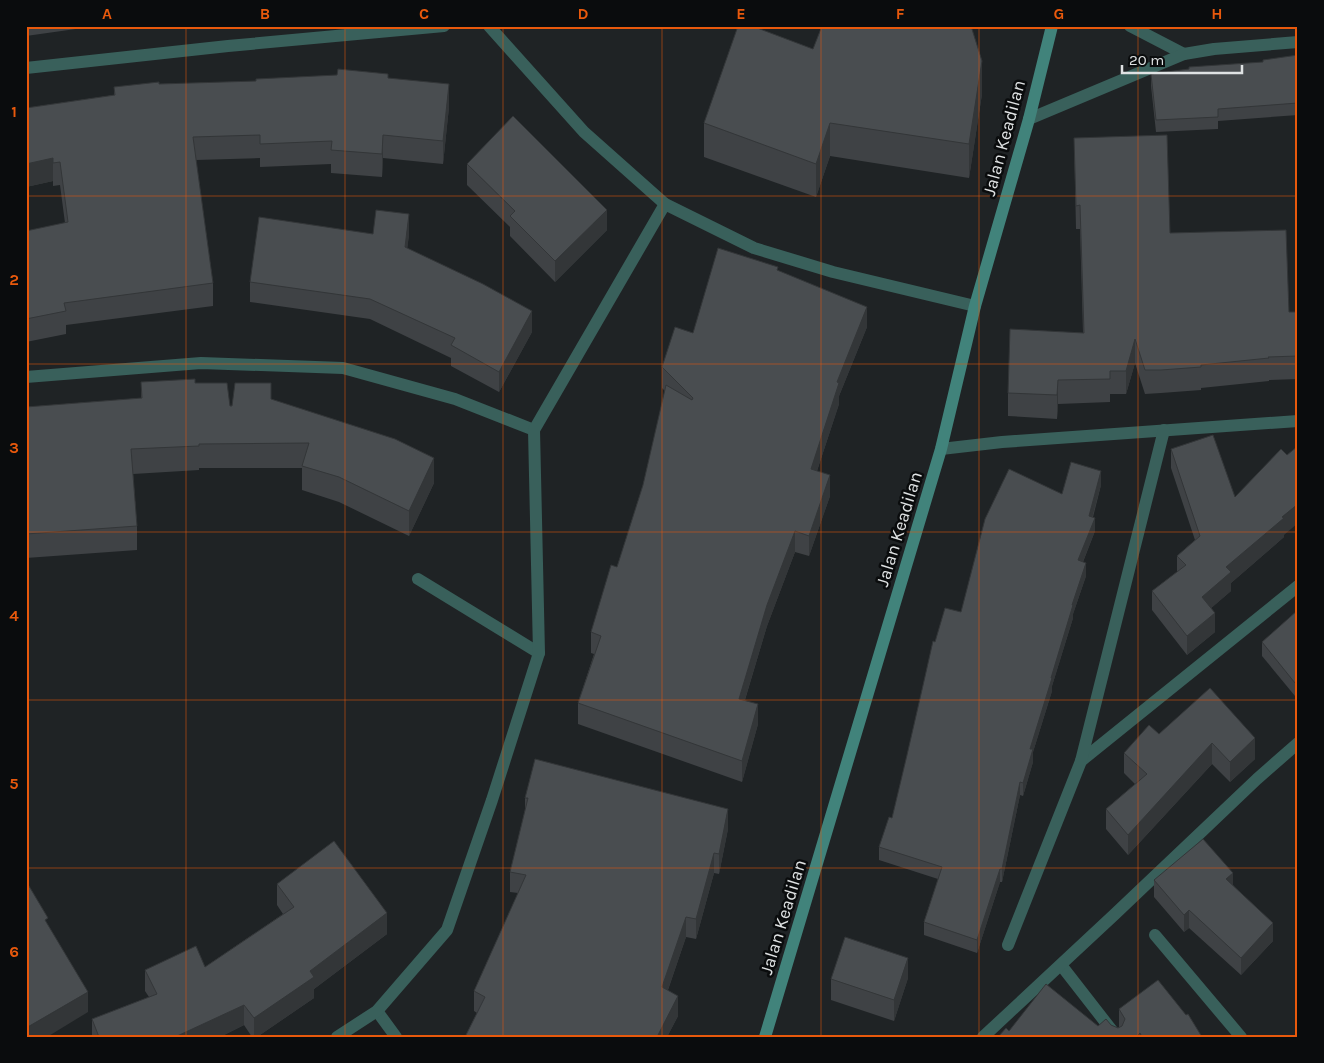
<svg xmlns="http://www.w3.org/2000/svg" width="1324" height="1063" viewBox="0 0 1324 1063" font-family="Karla,sans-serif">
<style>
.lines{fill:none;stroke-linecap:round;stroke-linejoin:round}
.service{stroke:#39605b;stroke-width:12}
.minor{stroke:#39605b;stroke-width:12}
.secondary{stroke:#41837b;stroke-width:12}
.wall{fill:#3f4245}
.shaded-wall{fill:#333638}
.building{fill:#494d50;stroke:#333638}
.grid{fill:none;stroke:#e8590c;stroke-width:1;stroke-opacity:0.55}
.labels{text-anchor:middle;stroke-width:5;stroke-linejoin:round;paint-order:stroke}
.street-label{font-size:18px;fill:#dfe2e3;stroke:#0a0c0d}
.neatline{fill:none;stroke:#e8590c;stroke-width:2}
.grid-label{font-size:16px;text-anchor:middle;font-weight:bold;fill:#e8590c}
</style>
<rect width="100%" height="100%" fill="#1f2325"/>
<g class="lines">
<!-- service -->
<path class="service" d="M418,579L539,653"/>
<!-- minor -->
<g class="minor">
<path d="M489,26L584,132L665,204"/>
<path d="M1130,26L1184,54"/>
<path d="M26,68L228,46L444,26"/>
<path d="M1029,119L1184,54L1214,49L1298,42"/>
<path d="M26,377L201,363L343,368L455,399L534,430"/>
<path d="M941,449L1002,442L1298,421"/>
<path d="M1081,761L1298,586"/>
<path d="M1155,935L1241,1037"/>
<path d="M1008,945L1081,761L1164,430"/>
<path d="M1061,965L1117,1037"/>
<path d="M377,1011L396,1037"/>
<path d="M337,1037L377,1011L447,930L492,800L539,653L534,430L665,204L754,248L833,272L975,306"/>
<path d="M983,1037L1115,914L1257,779L1298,743"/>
</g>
<!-- secondary -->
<path class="secondary" d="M765,1037L941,449L975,306L1029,119L1052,26"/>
</g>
<!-- wall -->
<g class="wall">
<path d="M26,26H97L26,36Z"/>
<path d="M813,49L982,94L969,178L830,156L816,197L704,157V123Z"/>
<path d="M1298,55V115L1218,121V129L1156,132L1151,86V74L1263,62Z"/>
<path d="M388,79L449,107L443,164L383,158L382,177L331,173V164L260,167V158L196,160L213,283V306L66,325V334L26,342V231L65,223L60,185L53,186V181L26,187V108L114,95V87L159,84Z"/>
<path d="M1074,138L1170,233L1289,312H1298V379L1269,380V381L1201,388V390L1161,393L1145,394L1135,363L1126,394H1110V402L1058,404L1057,419L1008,416V393L1083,333L1080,229H1076Z"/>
<path d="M467,164L607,230L555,282L510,236V227L467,185Z"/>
<path d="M373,234L409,235L407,248L532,332L499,392L451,366V358L370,319L250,302V282Z"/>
<path d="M778,271L867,327L839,396V404L817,471L830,496L809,556L795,552L767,626L745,700L758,724L742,782L578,724V703L594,654L591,653V632L617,567L643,485L665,391L662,388V367L693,333Z"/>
<path d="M141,382L195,383L230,406L271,399L434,483L409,536L339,502L302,490V468H199V470L133,474L137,526V550L26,558V407L141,398Z"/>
<path d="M1171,449L1284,535V537L1231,583V591L1211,608L1215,632L1187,655L1152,610V591L1177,572V556L1195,540L1171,468Z"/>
<path d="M1101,485L1093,517L1095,531L1083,562L1086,576L1073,614V618L1052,686V691L1033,752V762L1023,796L1020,795L1002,882H1000L977,953L924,935V922L938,879L879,860V847L892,818L935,642L1062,494Z"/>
<path d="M1298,610L1295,696L1262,656V642Z"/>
<path d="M1210,688L1255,759L1230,782L1212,764L1128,855L1106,829V809L1135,784L1124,773V753L1159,734Z"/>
<path d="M525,798L728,829L719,874L714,873L696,939L686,937L668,990L678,1016L667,1037H465L477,1013L474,1011V991L518,893L510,892V872L525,810Z"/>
<path d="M1154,880L1233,885L1273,941L1241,975L1189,928L1184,932L1154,897Z"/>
<path d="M277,884L387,934L314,989V998L257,1037H252L244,1025L220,1037H92V1019L149,997L145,991V970L205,967L283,914L277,905Z"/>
<path d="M908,978L894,1021L831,1000V979Z"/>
<path d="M1119,1009L1202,1037H998L1009,1031L1111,1025L1118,1028L1119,1027Z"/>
</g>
<!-- shaded-wall -->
<g class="shaded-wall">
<path d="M982,61V94L969,178V144Z"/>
<path d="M449,84V107L443,164V141Z"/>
<path d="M830,123V156L816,197V164Z"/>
<path d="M383,135V158L382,177V154Z"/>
<path d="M53,158V181L26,187V164Z"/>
<path d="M607,210V230L555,282V261Z"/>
<path d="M409,214V235L405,268V247Z"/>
<path d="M867,307V327L839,396V404L811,489V469L837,382Z"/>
<path d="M532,311V332L499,392V372Z"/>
<path d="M1135,339V363L1126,394V371Z"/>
<path d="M1058,380V404L1057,419V395Z"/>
<path d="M434,458V483L409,536V511Z"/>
<path d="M1101,471V485L1089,529V516Z"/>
<path d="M830,475V496L809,556V536Z"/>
<path d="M1298,504V523L1284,535V537L1231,583V591L1202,616V597L1226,567L1282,517Z"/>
<path d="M1095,518V531L1078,574V560Z"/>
<path d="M795,531V552L767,626L739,719V699L767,605Z"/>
<path d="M1086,563V576L1073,614V618L1052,686V691L1033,752V762L1023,796V783L1030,749L1072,605Z"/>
<path d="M1215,613V632L1187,655V636Z"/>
<path d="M1298,681V694L1295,696V683Z"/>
<path d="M758,704V724L742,782V761Z"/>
<path d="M1255,738V759L1230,782V762Z"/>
<path d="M1212,743V764L1128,855V835Z"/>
<path d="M1020,782V795L1002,882V869Z"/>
<path d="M728,809V829L719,874V854Z"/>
<path d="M714,853V873L696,939V919Z"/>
<path d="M1000,869V882L977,953V940Z"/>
<path d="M1233,873V891L1226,879Z"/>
<path d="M1189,910V928L1184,932V915Z"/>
<path d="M387,913V934L314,989V998L257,1037H254V1018L310,971Z"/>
<path d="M686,917V937L662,1007V987Z"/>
<path d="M1273,923V941L1241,975V958Z"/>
<path d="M908,958V978L894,1021V1000Z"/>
<path d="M88,992V1012L47,1037H26V1028Z"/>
<path d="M678,996V1016L667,1037H657Z"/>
<path d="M244,1005V1025L220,1037H175Z"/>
</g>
<!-- building -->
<g class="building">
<path d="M738,26H752L813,49L822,26H971L982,61L969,144L830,123L816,164L704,123Z"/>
<path d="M1298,55V103L1218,109V117L1156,120L1151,74L1189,69V67L1263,62V60Z"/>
<path d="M338,69L388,74V78L449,84L443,141L383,135L382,154L331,150L332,141L260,144V135L193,137L213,283L64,303L66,311L26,319V231L68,222L60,162L53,163V158L26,164V108L115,95L114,87L159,82V84L256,81V79L337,75Z"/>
<path d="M513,116L607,210L555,261L510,216L515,211L467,164Z"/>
<path d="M1167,135L1170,233L1286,230L1289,312H1298V356L1268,357L1269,358L1201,365V367L1161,370H1145L1135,339L1126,371H1110V379L1058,380L1057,395L1008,393L1010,329L1084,333L1080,205L1076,206L1074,138Z"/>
<path d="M376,210L409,214L405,247L483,284L532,311L499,372L451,345L455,338L370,299L250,282L259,217L373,234Z"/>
<path d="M718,248L778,267L777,270L867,307L837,382L839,383L811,469L830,475L809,536L795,531L767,605L739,699L758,704L742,761L578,703L601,636L591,632L611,565L617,567L643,485L666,385L692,400L693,398L662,367L675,327L693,333Z"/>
<path d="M195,379V383H227L230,406H232L235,383H271V399L395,439L434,458L409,511L339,477L302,466L309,443L199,444V446L131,449L137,526L26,534V407L142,398L141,382Z"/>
<path d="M1213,435L1235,497L1281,449L1287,455L1298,446V504L1282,517L1284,518L1226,567L1231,572L1202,597L1215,613L1187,636L1152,591L1186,565L1177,556L1200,536L1171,449Z"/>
<path d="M1071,462L1101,471L1089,516L1095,518L1078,560L1086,563L1072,605H1073L1051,678H1052L1030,749H1033L1023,783L1020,782L1002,869H1000L977,940L924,922L942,867L879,847L889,817L892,818L907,755L924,681L933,641L935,642L945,608L961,612L985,519L1009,469L1062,494Z"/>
<path d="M1298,610V681L1295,683L1262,642Z"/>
<path d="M1210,688L1255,738L1230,762L1212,743L1128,835L1106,809L1147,774L1124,753L1149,725L1159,734Z"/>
<path d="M535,759L728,809L719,854L714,853L696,919L686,917L662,987L678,996L657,1037H465L485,997L474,991L526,875L510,872L528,798H525Z"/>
<path d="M1203,839L1233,873L1226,879L1273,923L1241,958L1189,910L1184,915L1154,880Z"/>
<path d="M334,841L387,913L310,971L314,977L254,1018L244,1005L175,1037H99L92,1019L157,994L145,970L196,946L205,967L294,907L277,884Z"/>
<path d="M26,881L48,918L45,920L88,992L26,1028Z"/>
<path d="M845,937L908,958L894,1000L831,979Z"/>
<path d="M1158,980L1186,1015L1188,1014L1202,1037H1142L1140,1033L1136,1037H998L1006,1028L1009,1031L1046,984L1098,1026L1106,1019L1111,1025L1118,1028L1122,1026L1125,1019L1119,1009Z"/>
</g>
<!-- grid -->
<path class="grid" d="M186,26V1037M345,26V1037M503,26V1037M662,26V1037M821,26V1037M979,26V1037M1138,26V1037M26,196H1298M26,364H1298M26,532H1298M26,700H1298M26,868H1298"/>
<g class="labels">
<!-- street labels -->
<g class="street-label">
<text transform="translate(1004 138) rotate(-75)" y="6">Jalan Keadilan</text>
<text transform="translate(899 529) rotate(-73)" y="6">Jalan Keadilan</text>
<text transform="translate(783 917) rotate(-73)" y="6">Jalan Keadilan</text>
</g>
</g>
<!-- border -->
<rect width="1324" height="1063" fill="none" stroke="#0a0c0d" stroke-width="55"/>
<!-- scale -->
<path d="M1122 65v8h120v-8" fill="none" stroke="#dfe2e3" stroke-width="2.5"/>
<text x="1129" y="65" font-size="15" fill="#dfe2e3" stroke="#0a0c0d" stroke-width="4" paint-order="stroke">20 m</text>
<rect x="28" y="28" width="1268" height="1008" class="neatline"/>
<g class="grid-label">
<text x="107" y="19">A</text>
<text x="265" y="19">B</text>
<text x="424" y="19">C</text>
<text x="583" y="19">D</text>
<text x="741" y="19">E</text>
<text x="900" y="19">F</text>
<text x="1059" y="19">G</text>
<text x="1217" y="19">H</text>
<text x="14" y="117">1</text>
<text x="14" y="285">2</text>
<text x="14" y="453">3</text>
<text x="14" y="621">4</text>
<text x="14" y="789">5</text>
<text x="14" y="957">6</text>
</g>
</svg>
